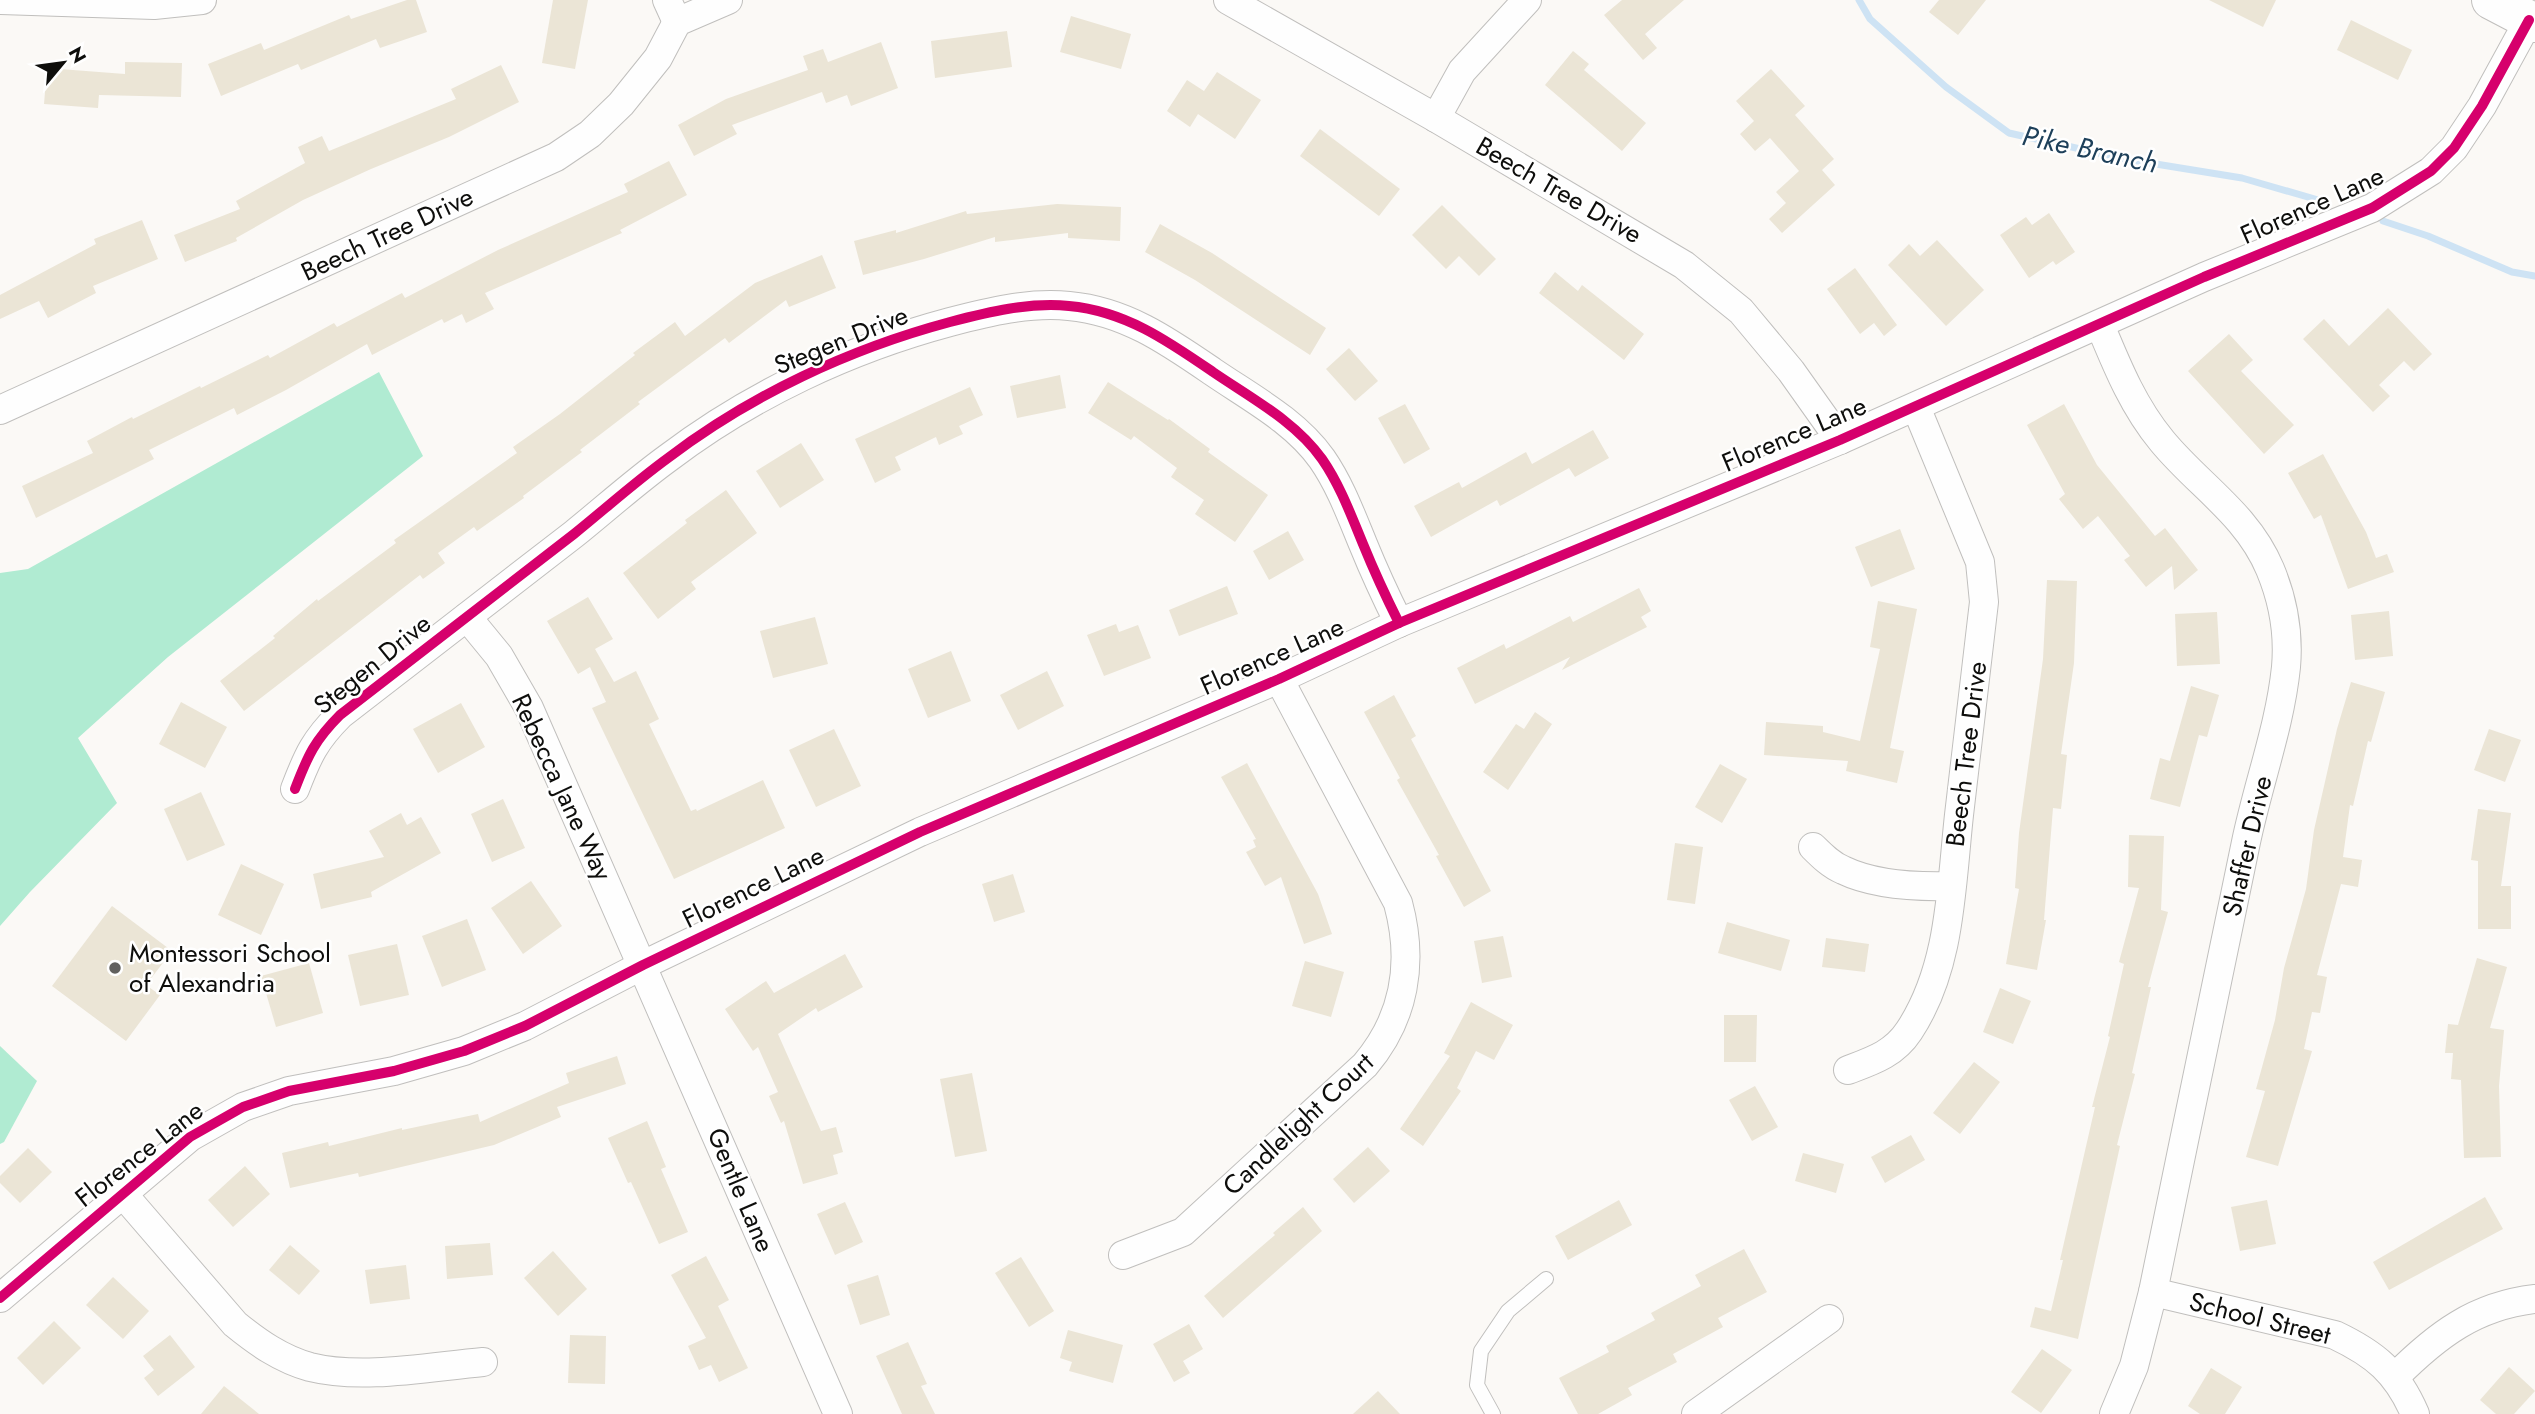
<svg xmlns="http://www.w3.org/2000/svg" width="2535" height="1414" viewBox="0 0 2535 1414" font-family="Jost,sans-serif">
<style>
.forest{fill:#b0ebd2}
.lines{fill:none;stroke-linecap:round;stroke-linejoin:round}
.stream{stroke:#cee3f4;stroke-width:7}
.building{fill:#ebe5d6}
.lane-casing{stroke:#c0bfbd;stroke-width:16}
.street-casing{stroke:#c0bfbd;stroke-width:30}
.primary-casing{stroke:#c0bfbd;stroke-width:40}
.lane{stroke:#fefefe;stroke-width:14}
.street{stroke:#fefefe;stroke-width:28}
.primary{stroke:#fefefe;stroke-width:38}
.cycleway-casing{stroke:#fff;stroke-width:15}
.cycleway{stroke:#d6006c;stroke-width:10}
.poi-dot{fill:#61605e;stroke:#fff;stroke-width:2.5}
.labels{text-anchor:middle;stroke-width:5;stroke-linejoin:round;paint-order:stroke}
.street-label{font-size:26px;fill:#0e0e0c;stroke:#fff}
.poi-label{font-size:26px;fill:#0e0e0c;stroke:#fff;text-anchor:start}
.water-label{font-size:28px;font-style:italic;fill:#1e405a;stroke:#fff}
</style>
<rect width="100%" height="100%" fill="#fbf9f6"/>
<!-- forest -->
<g class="forest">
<path d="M379,372L423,456L168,657L78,738L117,803L30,892L0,926V573L28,569Z"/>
<path d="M0,1046L37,1081L4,1142L0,1144Z"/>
</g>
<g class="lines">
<!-- stream -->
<g class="stream">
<path d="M1859,0L1870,19L1946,87L2009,133L2125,159L2242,178L2325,202"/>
<path d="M2383,221L2428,236L2512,272L2535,276"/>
</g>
</g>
<!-- building -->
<g class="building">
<path d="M407,0H416L427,32L380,48L376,39L301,70L298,64L221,96L208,64L261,43L264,50L349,15L351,19Z"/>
<path d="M553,0H588L575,69L542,63Z"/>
<path d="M1622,0H1684L1645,34L1657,48L1643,60L1604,15Z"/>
<path d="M1939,0H1986L1958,35L1929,12Z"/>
<path d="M2209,0H2276L2263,27Z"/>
<path d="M1071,16L1131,34L1121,69L1060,52Z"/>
<path d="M2351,20L2412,50L2398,80L2337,50Z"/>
<path d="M1007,31L1012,67L935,78L931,41Z"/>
<path d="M881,42L898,88L851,106L847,95L826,103L822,92L732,125L737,134L694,156L678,125L726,99L808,70L803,56L823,49L828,62Z"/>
<path d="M1573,51L1589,64L1584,70L1646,123L1622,151L1545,85Z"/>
<path d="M125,62L182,63L181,97L99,95L98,108L44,104L47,68L125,74Z"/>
<path d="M501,65L519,102L449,137L371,169L303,200L236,238L237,241L185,262L174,235L240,209L236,201L305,163L298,147L322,136L329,151L456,99L451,89Z"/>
<path d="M1771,69L1805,106L1795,115L1834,159L1822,170L1835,185L1782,233L1769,219L1786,203L1776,192L1799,171L1770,138L1755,151L1740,134L1754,121L1736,101Z"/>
<path d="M1217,72L1261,100L1235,139L1198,114L1190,127L1167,111L1187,80L1204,91Z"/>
<path d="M1320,129L1400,189L1379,216L1300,156Z"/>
<path d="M669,161L687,195L620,230L622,233L485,293L494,309L466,323L462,314L444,323L442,319L372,355L367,344L286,390L237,415L234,408L149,450L154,459L36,518L22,486L93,453L87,441L132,417L133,419L200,386L201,388L268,355L270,358L334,323L337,327L402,293L405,298L498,250L628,192L624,184Z"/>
<path d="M1057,204L1121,207L1120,241L1068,238V233L995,242V237L924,259L863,275L854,241L896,230V233L966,211L967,214Z"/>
<path d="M1442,205L1496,259L1479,276L1459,256L1446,269L1412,235Z"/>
<path d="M2049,213L2075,252L2056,265L2053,261L2029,278L2000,235L2026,217L2032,225Z"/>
<path d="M142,220L158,259L93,286L96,293L48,318L39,301L0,319V295L96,244L94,239Z"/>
<path d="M1160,224L1212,253L1326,328L1310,355L1195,280L1145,252Z"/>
<path d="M1937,240L1984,290L1946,326L1888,265L1909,244L1920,256Z"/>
<path d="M822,255L836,288L789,307L786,300L729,343L725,338L638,402L640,404L580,450L582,452L523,496L524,498L477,531L474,527L438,553L445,563L423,579L420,575L244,711L220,681L275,638L273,636L317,599L318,601L396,543L394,540L517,453L513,447L560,414L635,355L633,353L675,322L685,336L755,283Z"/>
<path d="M1855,268L1897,325L1884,336L1874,323L1860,334L1827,289Z"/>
<path d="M1555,272L1578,291L1582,285L1644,334L1624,360L1539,293Z"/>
<path d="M2388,308L2432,354L2414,371L2404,361L2379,385L2390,396L2373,412L2303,339L2324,319L2349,346Z"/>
<path d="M2229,334L2253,360L2241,371L2294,425L2264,454L2188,371Z"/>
<path d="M1349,348L1378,381L1355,401L1326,369Z"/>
<path d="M1060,375L1066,408L1017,418L1010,386Z"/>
<path d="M1108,382L1168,420L1169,419L1210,449L1208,452L1268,495L1235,542L1195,514L1204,500L1171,477L1177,468L1134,436L1131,440L1088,413Z"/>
<path d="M970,387L983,415L959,426L963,434L939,445L936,437L895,457L901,470L875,483L855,439Z"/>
<path d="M1405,404L1430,449L1404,464L1378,418Z"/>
<path d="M2064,404L2097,465L2155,536L2165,528L2198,570L2174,590L2172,566L2146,587L2124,560L2130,556L2098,516L2083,529L2059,499L2065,494L2027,425Z"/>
<path d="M1593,430L1609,458L1575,477L1569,468L1500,506L1497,500L1431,537L1414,506L1459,482L1462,488L1526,452L1532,464Z"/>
<path d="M801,443L824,480L780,508L756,471Z"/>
<path d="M2323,454L2366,532L2376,558L2387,554L2394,572L2348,589L2321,515L2314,519L2288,473Z"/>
<path d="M726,490L757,533L691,582L696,589L658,619L623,573L687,523L685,520Z"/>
<path d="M1900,529L1915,569L1871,587L1855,547Z"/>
<path d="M1288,531L1304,560L1269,580L1253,551Z"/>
<path d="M2047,580L2077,581L2074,663L2061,754L2067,755L2061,809L2053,808L2044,920H2046L2037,970L2006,964L2019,889L2015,888L2019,833L2043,659Z"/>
<path d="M1227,586L1238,614L1179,636L1169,610Z"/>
<path d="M1639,588L1651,611L1641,617L1647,627L1562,670L1570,657L1475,704L1457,668L1504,644L1506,649L1570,616L1573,622Z"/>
<path d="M588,597L613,639L595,649L614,682L636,671L659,719L649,724L691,811L696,809L697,811L763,780L785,828L674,879L592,708L606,702L590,667L578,674L547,621Z"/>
<path d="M1878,601L1917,609L1890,748L1904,751L1897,783L1846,771L1848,761L1764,755L1766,722L1823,726V732L1860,741L1880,649L1870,647Z"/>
<path d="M2389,611L2393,656L2355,660L2351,615Z"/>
<path d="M2217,612L2220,664L2177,666L2175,614Z"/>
<path d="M815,617L828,664L773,678L760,631Z"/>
<path d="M1116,624L1119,632L1138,625L1151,658L1104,676L1087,635Z"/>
<path d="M951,651L971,701L928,718L908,669Z"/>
<path d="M1047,671L1064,706L1018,730L1000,695Z"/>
<path d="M2351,682L2385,692L2371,742L2368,741L2353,806L2350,805L2343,857L2362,860L2358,887L2341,884L2317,975L2327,977L2320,1013L2312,1012L2304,1049L2312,1051L2278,1166L2246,1157L2265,1091L2256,1089L2275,1020L2284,968L2306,889L2314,830L2337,729Z"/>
<path d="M2191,686L2219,695L2207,737L2199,735L2180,807L2150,799L2160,758L2170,761Z"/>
<path d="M1394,695L1416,736L1411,739L1491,891L1464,907L1436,856L1439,855L1397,780L1400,778L1364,712Z"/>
<path d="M181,702L227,727L205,768L159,744Z"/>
<path d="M461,703L485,747L438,773L413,729Z"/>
<path d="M1535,712L1552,724L1508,790L1483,772L1516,724L1524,729Z"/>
<path d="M834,729L861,786L816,807L789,750Z"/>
<path d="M2489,729L2521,740L2505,782L2474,770Z"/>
<path d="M1247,763L1318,894L1332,934L1304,944L1281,877L1265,886L1246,852L1256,847L1253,840L1256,839L1221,777Z"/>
<path d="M1720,764L1747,779L1722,823L1695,807Z"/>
<path d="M201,792L225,845L187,861L164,809Z"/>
<path d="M503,799L525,848L492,862L471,814Z"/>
<path d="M2478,809L2511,813L2501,886H2511V929H2478V861L2471,860Z"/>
<path d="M401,813L407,825L421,817L441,853L371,892L372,897L321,909L313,874L384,857L369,831Z"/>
<path d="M2129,835L2164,836L2161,910L2168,912L2148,987H2151L2132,1073L2135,1074L2117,1145L2120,1146L2078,1339L2030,1327L2035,1307L2051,1311L2063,1260H2060L2095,1107H2092L2110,1037L2108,1036L2124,964L2119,962L2139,888L2128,887Z"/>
<path d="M1675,843L1703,847L1695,904L1667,900Z"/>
<path d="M241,864L284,884L261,935L218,915Z"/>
<path d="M1013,874L1025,912L994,922L982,884Z"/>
<path d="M531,881L562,926L523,954L491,908Z"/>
<path d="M112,906L172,951L146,985L160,995L126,1041L52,986Z"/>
<path d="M467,919L486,970L442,987L422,936Z"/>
<path d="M1727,922L1790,940L1781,971L1718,953Z"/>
<path d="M1503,936L1512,977L1482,983L1474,941Z"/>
<path d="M1826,938L1869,944L1865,972L1822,967Z"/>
<path d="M397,944L409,995L360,1006L348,955Z"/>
<path d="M845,954L863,987L818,1012L816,1008L778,1034L821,1131L836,1127L843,1152L833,1155L838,1174L803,1184L784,1121L781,1123L769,1096L778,1092L758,1047L753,1051L725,1009L766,981L774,993Z"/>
<path d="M2477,958L2507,967L2490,1028L2504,1030L2499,1086L2501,1157L2464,1158L2461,1080L2451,1079L2453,1053H2445L2448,1024L2458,1025Z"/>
<path d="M1305,961L1344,972L1331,1017L1292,1006Z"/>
<path d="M309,963L323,1013L276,1027L261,976Z"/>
<path d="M2000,988L2031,1001L2013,1044L1983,1032Z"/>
<path d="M1471,1002L1513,1025L1494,1060L1476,1051L1457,1088L1461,1091L1423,1146L1400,1129L1450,1056L1444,1053Z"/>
<path d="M1724,1015H1757L1756,1062H1724Z"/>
<path d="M617,1056L626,1084L557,1107L561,1117L494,1145L359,1177L358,1173L290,1188L282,1153L328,1142L329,1146L402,1128V1130L478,1114L480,1122L569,1083L566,1073Z"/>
<path d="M1974,1062L2000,1082L1960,1134L1933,1113Z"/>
<path d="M972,1073L987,1151L955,1157L940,1079Z"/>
<path d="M1755,1086L1778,1127L1752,1141L1729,1100Z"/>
<path d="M647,1121L666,1167L661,1169L688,1232L659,1244L631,1182L628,1183L608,1138Z"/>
<path d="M1911,1135L1925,1160L1885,1183L1871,1157Z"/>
<path d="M1368,1147L1390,1171L1354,1203L1333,1179Z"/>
<path d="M28,1148L52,1172L20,1203L0,1183V1176Z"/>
<path d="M1803,1153L1844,1164L1836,1193L1795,1181Z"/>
<path d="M245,1166L270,1194L233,1227L208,1200Z"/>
<path d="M2485,1197L2503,1229L2389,1290L2373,1262Z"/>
<path d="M1619,1200L1632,1225L1568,1260L1555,1236Z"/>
<path d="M2267,1200L2276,1244L2240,1251L2231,1207Z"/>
<path d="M845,1202L863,1242L835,1255L817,1214Z"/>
<path d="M1303,1207L1322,1231L1223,1318L1204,1296L1275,1235L1273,1233Z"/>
<path d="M490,1243L493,1275L447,1279L445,1246Z"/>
<path d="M290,1245L320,1271L299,1295L269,1270Z"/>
<path d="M1744,1249L1767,1292L1718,1318L1723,1327L1673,1354L1677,1362L1628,1388L1632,1395L1598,1414H1578L1559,1378L1609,1352L1606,1346L1655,1320L1651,1313L1701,1286L1695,1275Z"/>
<path d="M553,1251L587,1289L558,1316L524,1278Z"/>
<path d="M706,1256L729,1300L718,1306L748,1368L719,1382L711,1365L699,1370L688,1346L706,1338L671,1275Z"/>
<path d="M1021,1257L1054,1311L1029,1327L995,1273Z"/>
<path d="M406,1265L410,1299L370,1304L365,1270Z"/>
<path d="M878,1275L890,1315L860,1325L847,1285Z"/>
<path d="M113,1277L149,1311L123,1339L86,1305Z"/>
<path d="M54,1321L81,1348L43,1385L17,1358Z"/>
<path d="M1189,1324L1203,1349L1183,1361L1190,1373L1174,1382L1153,1344Z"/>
<path d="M1068,1330L1123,1345L1113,1383L1069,1371L1072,1362L1060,1358Z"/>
<path d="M170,1335L195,1367L158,1396L144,1378L154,1370L143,1356Z"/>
<path d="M570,1335L606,1336L605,1384L568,1383Z"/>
<path d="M908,1342L927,1384L921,1386L935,1414H902L876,1356Z"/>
<path d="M2042,1349L2072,1370L2041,1413L2011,1392Z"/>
<path d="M2509,1367L2535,1391L2514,1414H2496L2480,1400Z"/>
<path d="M2211,1368L2242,1387L2225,1414H2200L2188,1406Z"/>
<path d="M224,1386L259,1414H201Z"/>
<path d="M1378,1391L1400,1414H1353Z"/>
</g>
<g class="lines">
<!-- lane casing -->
<g class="lane-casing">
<path id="lane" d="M1493,1414L1477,1385L1481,1351L1508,1311L1546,1279"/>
</g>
<!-- street casing -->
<g class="street-casing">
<g id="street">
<path d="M1,0L154,5L202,0"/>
<path d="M667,0L677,22"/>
<path d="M1228,0L1436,118L1684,265L1741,311L1791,371L1840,440"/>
<path d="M1436,118L1462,71L1527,0"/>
<path d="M2100,325C2117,366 2133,406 2162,441C2198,485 2247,514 2270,569C2283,600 2289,633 2286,667C2280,726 2258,784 2246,842C2214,992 2184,1142 2153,1292L2134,1366L2114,1414"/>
<path d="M0,410L556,157L590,134L621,104L658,58L677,22L728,0"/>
<path d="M467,617L499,656L529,708L838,1414"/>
<path d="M295,789C308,755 315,740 340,715C418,654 496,595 574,534C605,509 635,482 668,458C751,395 849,349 950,322C988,312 1029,302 1069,306C1125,311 1168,341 1213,372C1251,398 1295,421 1322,459C1340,485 1351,515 1363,544C1374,571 1386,597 1399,623"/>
<path d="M1813,847C1822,856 1831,865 1843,870C1874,885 1917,887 1951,886"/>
<path d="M1848,1070C1872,1061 1894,1054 1909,1031C1951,968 1951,888 1959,815C1967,744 1975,673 1984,602L1980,562L1916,407"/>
<path d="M122,1193L235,1324C257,1342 281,1359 310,1367C362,1380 428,1367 483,1362"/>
<path d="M1123,1255L1183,1232L1365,1065C1405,1018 1414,962 1398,903L1279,679"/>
<path d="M2153,1292L2335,1335C2375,1354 2397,1372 2415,1414"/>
<path d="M0,1298L190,1137L243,1107L289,1091L394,1071L464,1051L525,1026L643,965L920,832L1279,679L1399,623L1840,440L2204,277L2372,208L2431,171L2454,148L2482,106L2529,20"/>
<path d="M2395,1377C2437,1335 2475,1306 2535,1299"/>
<path d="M1696,1414L1829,1319"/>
</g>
</g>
<!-- primary casing -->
<g class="primary-casing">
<path id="primary" d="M2491,0L2535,23"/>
</g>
<!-- lane -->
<use href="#lane" class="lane"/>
<!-- street -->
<use href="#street" class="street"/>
<!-- primary -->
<use href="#primary" class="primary"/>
<!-- cycleway casing -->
<g class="cycleway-casing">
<g id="cycleway">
<path d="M295,789C308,755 315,740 340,715C418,654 496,595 574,534C605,509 635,482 668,458C751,395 849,349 950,322C988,312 1029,302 1069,306C1125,311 1168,341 1213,372C1251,398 1295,421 1322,459C1340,485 1351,515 1363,544C1374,571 1386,597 1399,623"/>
<path d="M0,1298L190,1137L243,1107L289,1091L394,1071L464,1051L525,1026L643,965L920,832L1279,679L1399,623L1840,440L2204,277L2372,208L2431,171L2454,148L2482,106L2529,20"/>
</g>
</g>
<!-- cycleway -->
<use href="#cycleway" class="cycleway"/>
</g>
<!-- markers -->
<circle class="poi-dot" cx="115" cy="968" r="7"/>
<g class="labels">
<!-- street labels -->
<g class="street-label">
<text transform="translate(1559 190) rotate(30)" y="9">Beech Tree Drive</text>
<text transform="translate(2312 205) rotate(-24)" y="9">Florence Lane</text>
<text transform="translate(387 234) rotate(-25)" y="9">Beech Tree Drive</text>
<text transform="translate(841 340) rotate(-22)" y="9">Stegen Drive</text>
<text transform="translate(1794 434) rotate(-23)" y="9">Florence Lane</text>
<text transform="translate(1272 656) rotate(-24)" y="9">Florence Lane</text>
<text transform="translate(372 664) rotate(-39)" y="9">Stegen Drive</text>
<text transform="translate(1966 754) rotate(-83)" y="9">Beech Tree Drive</text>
<text transform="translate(562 787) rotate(65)" y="9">Rebecca Jane Way</text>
<text transform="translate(2247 846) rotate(-77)" y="9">Shaffer Drive</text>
<text transform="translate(753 887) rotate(-26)" y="9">Florence Lane</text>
<text transform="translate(1298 1124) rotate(-43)" y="9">Candlelight Court</text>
<text transform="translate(139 1154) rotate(-38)" y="9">Florence Lane</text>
<text transform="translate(741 1190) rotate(67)" y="9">Gentle Lane</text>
<text transform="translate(2260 1318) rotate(14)" y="9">School Street</text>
</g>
<!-- poi labels -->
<g class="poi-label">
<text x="129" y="962">Montessori School<tspan x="129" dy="30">of Alexandria</tspan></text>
</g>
<!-- water labels -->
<g class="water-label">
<text transform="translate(2090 149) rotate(12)" y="10">Pike Branch</text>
</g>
</g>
<!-- north arrow -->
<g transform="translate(63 63) rotate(61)" stroke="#ffffff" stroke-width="5" paint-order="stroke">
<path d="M0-5L12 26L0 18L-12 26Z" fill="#0e0e0c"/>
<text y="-10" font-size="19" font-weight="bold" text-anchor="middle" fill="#0e0e0c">N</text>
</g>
</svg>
